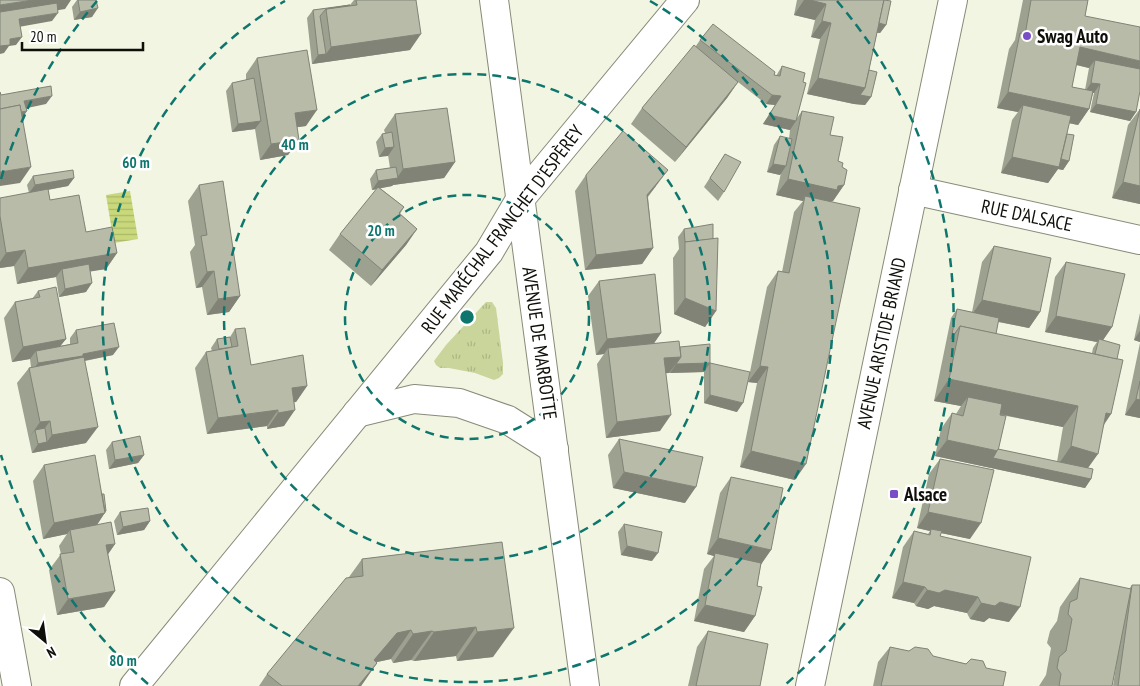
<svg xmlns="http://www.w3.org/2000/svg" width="1140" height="686" viewBox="0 0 1140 686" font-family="'PT Sans Narrow',sans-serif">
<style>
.grass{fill:url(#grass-tufts)}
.water{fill:url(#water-rules)}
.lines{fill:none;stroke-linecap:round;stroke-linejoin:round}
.minor-casing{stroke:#878b79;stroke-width:30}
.tertiary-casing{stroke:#878b79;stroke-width:30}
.secondary-casing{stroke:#878b79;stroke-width:30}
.minor{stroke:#fff;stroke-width:28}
.tertiary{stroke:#fff;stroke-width:28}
.secondary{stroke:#fff;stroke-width:28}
.wall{fill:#9da190;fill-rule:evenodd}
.shaded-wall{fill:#808376}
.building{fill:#b7bba8;stroke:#808376}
.ring{fill:none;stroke:#0f766e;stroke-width:2.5;stroke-dasharray:9 6}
.poi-dot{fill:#7a4ec7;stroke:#fff;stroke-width:2}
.labels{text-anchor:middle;stroke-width:5;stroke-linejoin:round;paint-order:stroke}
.poi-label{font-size:19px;font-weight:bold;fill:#0e0f08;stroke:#fff;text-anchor:start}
.street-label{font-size:19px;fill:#0e0f08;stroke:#fff}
.centre{fill:#0f766e;stroke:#fff;stroke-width:2.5}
.ring-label{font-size:15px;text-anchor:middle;font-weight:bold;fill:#0f766e;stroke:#fff;stroke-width:5;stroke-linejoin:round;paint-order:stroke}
</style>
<defs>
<pattern id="grass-tufts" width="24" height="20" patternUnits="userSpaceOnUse" patternTransform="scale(1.25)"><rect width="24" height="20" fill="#cad59b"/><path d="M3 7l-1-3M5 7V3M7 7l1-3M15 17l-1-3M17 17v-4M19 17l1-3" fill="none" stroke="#acb684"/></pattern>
<pattern id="water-rules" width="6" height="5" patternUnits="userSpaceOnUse" patternTransform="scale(1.25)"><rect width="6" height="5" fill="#c9d87b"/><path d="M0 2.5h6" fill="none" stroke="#abb869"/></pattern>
</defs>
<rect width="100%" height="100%" fill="#f1f5e1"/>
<!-- grass -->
<path class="grass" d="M486,302H492L496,308L503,363V374L499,378L494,380L475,373L449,368H440L436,365L434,361L446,345Z"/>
<!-- water -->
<path class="water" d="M130,191L138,239L114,243L106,195Z"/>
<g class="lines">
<!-- minor casing -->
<g class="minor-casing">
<g id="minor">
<path d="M913,190L1140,240"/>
<path d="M357,413L414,399L459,403L508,420L554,449"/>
<path d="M0,592L17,686"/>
<path d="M134,686L489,252L521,198L685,0"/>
</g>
</g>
<!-- tertiary casing -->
<g class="tertiary-casing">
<path id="tertiary" d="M494,0L585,686"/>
</g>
<!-- secondary casing -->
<g class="secondary-casing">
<path id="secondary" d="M810,686L953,0"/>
</g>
<!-- minor -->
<use href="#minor" class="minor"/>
<!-- tertiary -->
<use href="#tertiary" class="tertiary"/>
<!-- secondary -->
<use href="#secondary" class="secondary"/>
</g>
<!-- wall -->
<g class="wall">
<path d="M77,0H96L92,17L74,20L72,7Z"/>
<path d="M354,0H416L410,50L312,64L307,18L313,10L350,5Z"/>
<path d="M797,0H885L886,25L880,33H877L869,70L871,97L865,105L854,104L807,94L820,39L811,37L815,20L794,15Z"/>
<path d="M1023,0H1088L1085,16L1136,112L1130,121L1090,112L1094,93H1093L1089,109L1078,125L1069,123L1067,134L1069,161L1063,170L1058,169L1048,183L1001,173L1012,120L1018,112L997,108L1009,49L1015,40ZM1076,65L1089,68L1085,90L1072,87Z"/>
<path d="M700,40L774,75L776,76L782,66L797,118L802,111L830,135L838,161L842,167L844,185L833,201L829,202L795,480L740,467L757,383L748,382L767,287L778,271L782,272L794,212L803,201L776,195L781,173L780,175L767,172L774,145L780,136L789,139L790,130L763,124L775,105L766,104L738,82L727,98L675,162L631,124L642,108L696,46Z"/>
<path d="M257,58L306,126L297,127L288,155L260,160L255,129L232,132L226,91L232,83L246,80V74Z"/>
<path d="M1140,109V204L1112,198L1128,125Z"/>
<path d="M395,114L455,162L444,178L393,185L392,186L380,188L404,207L400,214L417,229L406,245L371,286L329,250L340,234L377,189L372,190L370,179L376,170L390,168L388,155L379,157L376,142L382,134L385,133L384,130Z"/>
<path d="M725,154L724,192L718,201L704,187Z"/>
<path d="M586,175L656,186L648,197L653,248L642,264L585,270L575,191Z"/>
<path d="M33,176L74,178L68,186L48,190L50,200L86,232L117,253L106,269L90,271L86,292L59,297L56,277L17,284L14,266L0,268V198L29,193L27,185Z"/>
<path d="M199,185L240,296L229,312L207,315L202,287L196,288L190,252L195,245L188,201Z"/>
<path d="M684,229L713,239L716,311L705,327L674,314L673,258L679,249L678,237Z"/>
<path d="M994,246L1040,312L1029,328L998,322L996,334L1092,353L1093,348L1097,342L1045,332L1055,277L1066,262L1112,327L1103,340L1117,359L1111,414L1104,425L1087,468L1091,479L1085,488L935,456L941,429L952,413L956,414L961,406L934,401L951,318L957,309L972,312L982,262ZM1002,415L1063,427L1057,462L998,449Z"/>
<path d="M599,281L661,333L654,343L680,347L710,363L737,412L704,403V372L666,373L660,431L606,438L597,364L604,354L596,355L588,296Z"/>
<path d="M38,291L63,327L66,339L60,346L70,344V338L76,330L113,355L85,361L86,443L32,453L17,383L29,368L31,367L30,359L12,362L4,318L15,302L32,299Z"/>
<path d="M1140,313V342L1134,340Z"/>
<path d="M235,329L251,365L307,386L296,402H294L284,426L267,429V426L207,434L195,368L206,352L212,351L211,348L217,339L230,337Z"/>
<path d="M1140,343V418L1125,415Z"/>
<path d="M619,439L685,503L613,488L608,455Z"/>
<path d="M112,442L144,455L138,463L109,469L106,450Z"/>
<path d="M940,459L970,539L941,533L940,536L1009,622L989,618L984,622L970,619L967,613L934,606L928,609L916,606L914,603L892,598L903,547L914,531L928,534L930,531L917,528L929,474Z"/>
<path d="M44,465L102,494L106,511L97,525L115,544L108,554L115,591L104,607L57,615L49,570L61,554L59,546L67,534L43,539L33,481Z"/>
<path d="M731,477L771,550L761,564L757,586L755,616L744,632L694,621L704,569L714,556L707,554L720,493Z"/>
<path d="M120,512L150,521L144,530L117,535L114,521Z"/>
<path d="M624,524L652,561L621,555L618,532Z"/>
<path d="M502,542L493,657L457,661L456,656L414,661L411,660L393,663L391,659L377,662V663L361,686H259L267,674L349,577L362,559Z"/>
<path d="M1080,578L1129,589L1132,585L1140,686H1113L1117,660L1112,686H1039L1046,675L1051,648L1047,643L1050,631L1057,621L1060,607Z"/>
<path d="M708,631L760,686H688L697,647Z"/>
<path d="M890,647L986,668L1003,686H873L878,662Z"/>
</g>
<!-- shaded-wall -->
<g class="shaded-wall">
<path d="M33,0H71L65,9L0,20V5Z"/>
<path d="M804,0H810L826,4L815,20L794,15Z"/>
<path d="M98,8L92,17L74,20L80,12Z"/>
<path d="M58,13L52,21L13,28L19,19Z"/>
<path d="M822,21L831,23L820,39L811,37Z"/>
<path d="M876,22L886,25L880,33L870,31Z"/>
<path d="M421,34L410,50L312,64L318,55L326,54L331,47Z"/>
<path d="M22,37L16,45L9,46L4,53L0,54V46L10,39Z"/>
<path d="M1080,47L1140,61V79L1095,60L1089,68L1069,63Z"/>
<path d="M818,78L865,88L871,97L865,105L854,104L807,94Z"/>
<path d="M738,82L727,98L675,162L686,147Z"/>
<path d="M1091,83L1100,84L1094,93L1085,92Z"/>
<path d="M1008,92L1089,109L1078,125L1021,113L1023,105L1018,112L997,108Z"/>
<path d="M772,95L781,96L775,105L766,104Z"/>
<path d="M52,96L46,104L18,110L24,101Z"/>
<path d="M1096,104L1136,112L1130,121L1090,112Z"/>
<path d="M317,110L306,126L284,129L295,113Z"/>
<path d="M27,111L21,120L0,115Z"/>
<path d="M769,115L796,121L790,130L763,124Z"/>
<path d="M261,121L255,129L232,132L238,124Z"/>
<path d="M299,140L288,155L260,160L271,144Z"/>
<path d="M394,147L388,156L379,157L385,148Z"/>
<path d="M1012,157L1058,158L1069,161L1063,170L1058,169L1048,183L1001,173Z"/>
<path d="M455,162L444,178L393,185L392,186L372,190L378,181L397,178L403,169Z"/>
<path d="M773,164L786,166L780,175L767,172Z"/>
<path d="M31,167L20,183L0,186V172Z"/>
<path d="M668,170L656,186L636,210L647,195Z"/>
<path d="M74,178L68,186L29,193L35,185Z"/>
<path d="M788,179L838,186L844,185L833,201L829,202L805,196L803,201L776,195Z"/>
<path d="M1123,182L1140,186V204L1112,198Z"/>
<path d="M417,229L406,245L371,286L382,270Z"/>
<path d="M653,248L642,264L585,270L596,255Z"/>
<path d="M25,250L14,266L0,268V262L6,253Z"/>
<path d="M117,253L106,269L63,276L62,269L56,277L17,284L28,268Z"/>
<path d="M214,271L202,287L196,288L207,272Z"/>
<path d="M92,283L86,292L59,297L65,289Z"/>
<path d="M240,296L229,312L207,315L218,299Z"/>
<path d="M685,298L716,311L705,327L674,314Z"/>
<path d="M982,300L1040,312L1029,328L971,316Z"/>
<path d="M1056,316L1112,327L1101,343L1099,339L1097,342L1045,332Z"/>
<path d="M1140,331V342L1134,340Z"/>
<path d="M661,333L650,349L608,348L604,354L596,355L607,339Z"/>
<path d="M66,339L54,354L36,351L30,359L12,362L23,347Z"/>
<path d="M119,347L113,355L32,371L38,363Z"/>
<path d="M681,357L669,373L653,374L664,358Z"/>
<path d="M710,363L704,372L670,373L676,364Z"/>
<path d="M760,366L768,367L757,383L748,382Z"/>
<path d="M949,379L1078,406L1063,427L965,407L968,397L961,406L934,401Z"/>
<path d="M307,386L296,402L281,404L292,388Z"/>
<path d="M710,395L743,403L737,412L704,403Z"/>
<path d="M1136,399L1140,400V418L1125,415Z"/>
<path d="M278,410L267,426L207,434L218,418Z"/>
<path d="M295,410L284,426L267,429L278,413Z"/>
<path d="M1106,413L1111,414L1096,435Z"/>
<path d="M671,415L660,431L606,438L617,422Z"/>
<path d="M50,421L39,436L35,430L29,438L40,422Z"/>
<path d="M98,427L86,443L32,453L38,444L47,442L52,435Z"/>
<path d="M947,440L998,451L1091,479L1085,488L935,456Z"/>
<path d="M1071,446L1098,454L1083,475L1056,468Z"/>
<path d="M751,451L806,464L795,480L740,467Z"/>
<path d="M144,455L138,463L109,469L115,460Z"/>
<path d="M624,472L696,487L685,503L613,488Z"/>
<path d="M106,511L94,529L70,530L67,534L43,539L54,523Z"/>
<path d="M928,512L981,523L970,539L931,531V529L930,531L917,528Z"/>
<path d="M150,521L144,530L117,535L123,527Z"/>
<path d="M718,538L771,550L760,566L715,553L714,556L707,554Z"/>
<path d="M115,544L104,560L106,545Z"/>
<path d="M627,546L658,553L652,561L621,555Z"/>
<path d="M903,582L925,587L914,603L892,598Z"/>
<path d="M927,590H945L978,597L967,613L934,606L928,609L916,606Z"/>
<path d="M115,591L104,607L57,615L68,599Z"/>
<path d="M1000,602L1020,607L1009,622L989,618L984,622L970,619L981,603Z"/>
<path d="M705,605L755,616L744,632L694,621Z"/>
<path d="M476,627L456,656L414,661L434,632Z"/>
<path d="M514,628L493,657L457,661L477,632Z"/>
<path d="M411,630L391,659L377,662L356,686L374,660L397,633Z"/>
<path d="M432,631L411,660L393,663L413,634Z"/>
<path d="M377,663L361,686H358Z"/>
</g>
<!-- building -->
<g class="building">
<path d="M0,0H33L0,5Z"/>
<path d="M78,0H96L98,8L80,12Z"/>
<path d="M356,0H416L421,34L331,47L326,9L357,5Z"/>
<path d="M810,0H884L865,88L818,78L831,23L822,21L826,4Z"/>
<path d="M884,0L891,1L886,25L879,23Z"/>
<path d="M1031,0H1088L1085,16L1140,27V61L1080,47L1072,87L1093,91L1089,109L1008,92L1020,33L1025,35Z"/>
<path d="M57,3L58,13L19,19L22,37L10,39V45L0,46V12Z"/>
<path d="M350,5L326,9L320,16L326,54L318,55L313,10Z"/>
<path d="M713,24L775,72L774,75L780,76L782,66L805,73L803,82L806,83L796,121L769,115L781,96L772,95L700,40Z"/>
<path d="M694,45L738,82L686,147L642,108Z"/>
<path d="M307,50L317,110L295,113L299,140L271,144L257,58Z"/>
<path d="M1095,60L1140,69V91L1136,112L1096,104L1100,84L1091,83Z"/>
<path d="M869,70L877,72L871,97L860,95L865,88Z"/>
<path d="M254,78L261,121L238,124L232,83Z"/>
<path d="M51,86L52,96L24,101L27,111L21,112L20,105L0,109V92L1,95Z"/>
<path d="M20,105L31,167L0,172V109Z"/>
<path d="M1023,105L1071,116L1059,167L1012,157Z"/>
<path d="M447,108L455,162L403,169L395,114Z"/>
<path d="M1140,109V186L1123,182Z"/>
<path d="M802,111L834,117L830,135L843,137L838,161L843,163L842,167L847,170L844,185L838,186L837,190L788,179Z"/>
<path d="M623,131L668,170L647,195L653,248L596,255L586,175Z"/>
<path d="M392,132L394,147L385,148L382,134Z"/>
<path d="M1067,134L1074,135L1069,161L1061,159Z"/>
<path d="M780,136L792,139L786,166L773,164Z"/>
<path d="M725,154L741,162L724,192L710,178Z"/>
<path d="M396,167L398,178L378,181L376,170Z"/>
<path d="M73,170L74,178L35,185L33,176Z"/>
<path d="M223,181L240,296L218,299L214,271L207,272L201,236L207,235L199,185Z"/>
<path d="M378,187L404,207L399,213L417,229L382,270L340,234Z"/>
<path d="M48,189L50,200L79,195L86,232L112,227L117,253L28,268L25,250L6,253L0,216V198Z"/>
<path d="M805,196L860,208L806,464L751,451L768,367L760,366L778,271L789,273Z"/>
<path d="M713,224V239L685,242L684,229Z"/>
<path d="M718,238L716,311L685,298V242Z"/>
<path d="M994,246L1051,258L1040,312L982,300Z"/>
<path d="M1066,262L1125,274L1112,327L1056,316Z"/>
<path d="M89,264L92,283L65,289L62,269Z"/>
<path d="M655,274L661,333L607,339L599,281Z"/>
<path d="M56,287L66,339L23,347L15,302L40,297L38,291Z"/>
<path d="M957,309L999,318L996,334L960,326L951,339Z"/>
<path d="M114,323L119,347L83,354V356L38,363L36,351L78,343L76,330Z"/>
<path d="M960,326L1123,360L1111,414L1106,413L1098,454L1071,446L1078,406L949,379Z"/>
<path d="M245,328L251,365L303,355L307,386L292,388L295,410L278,413V410L218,418L206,352L238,346L235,329Z"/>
<path d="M230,337L232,347L219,349L217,339Z"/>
<path d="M1099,339L1120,345L1117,359L1095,354Z"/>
<path d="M679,341L681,357L664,358L671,415L617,422L608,348Z"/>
<path d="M710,344V363L676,364L681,357L680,347Z"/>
<path d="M84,357L98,427L52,435L50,421L40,422L29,368Z"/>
<path d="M710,363L750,372L743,403L710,395Z"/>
<path d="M1140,381V400L1136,399Z"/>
<path d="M968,397L1002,404L1000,415L1006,416L998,451L947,440L952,413L963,416Z"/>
<path d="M45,428L47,442L38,444L35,430Z"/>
<path d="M140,436L144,455L115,460L112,442Z"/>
<path d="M619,439L703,457L696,487L624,472Z"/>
<path d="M998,449L1093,469L1091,479L993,458Z"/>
<path d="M95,455L105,513L54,523L44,465Z"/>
<path d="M940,459L994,470L981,523L928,512Z"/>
<path d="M731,477L783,488L771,550L718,538Z"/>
<path d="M102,494H104L106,511H105Z"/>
<path d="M148,508L150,521L123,527L120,512Z"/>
<path d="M111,522L115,544L106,545L115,591L68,599L60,554L74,552L70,530Z"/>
<path d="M624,524L662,532L658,553L627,546Z"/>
<path d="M931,529L942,531L940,536L1031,557L1020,607L1000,602L995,606L981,603L978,597L945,590L939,593L927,590L925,587L903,582L914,531L930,535Z"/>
<path d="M502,542L514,628L477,632L476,627L434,632L432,631L413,634L411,630L397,633L374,660L377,663L358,686H282L267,674L346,578L363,576L362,559Z"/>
<path d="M715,553L761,563L757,586L762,587L755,616L705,605Z"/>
<path d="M1080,578L1131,589L1112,686H1059L1061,674L1057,668L1059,657L1066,651L1072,619L1068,614L1070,602L1077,599Z"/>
<path d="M1132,585H1140V686H1118Z"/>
<path d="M708,631L768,644L760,686H696Z"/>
<path d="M890,647L909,651L915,647L928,649L933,656L966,664L971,659L983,661L986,668L1006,672L1003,686H881Z"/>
</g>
<!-- distance rings -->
<g class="ring">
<circle cx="467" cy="317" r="122"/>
<circle cx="467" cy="317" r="243"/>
<path d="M650 1A365 365 0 1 1 285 1"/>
<path d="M148 684A486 486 0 0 1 1 455M1 179A486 486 0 0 1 97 1M837 1A486 486 0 0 1 786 684"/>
</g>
<!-- markers -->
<g class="poi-dot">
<circle cx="1027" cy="36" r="5"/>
<rect x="889" y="489" width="10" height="10" rx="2.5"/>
</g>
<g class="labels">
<!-- poi labels -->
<g class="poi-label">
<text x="1037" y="43">Swag Auto</text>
<text x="904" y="501">Alsace</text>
</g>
<!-- street labels -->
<g class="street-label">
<text transform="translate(1027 215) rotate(12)" y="7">RUE D'ALSACE</text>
<text transform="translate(502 229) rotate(-53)" y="7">RUE MARÉCHAL FRANCHET D'ESPÈREY</text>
<text transform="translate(540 343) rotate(82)" y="7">AVENUE DE MARBOTTE</text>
<text transform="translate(881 343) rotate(-78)" y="7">AVENUE ARISTIDE BRIAND</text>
</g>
</g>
<circle cx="467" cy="317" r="8" class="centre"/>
<g class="ring-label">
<text x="295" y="150">40 m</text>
<text x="136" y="168">60 m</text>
<text x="381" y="236">20 m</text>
<text x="123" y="666">80 m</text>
</g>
<!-- north arrow -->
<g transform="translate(45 641) rotate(151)" stroke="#ffffff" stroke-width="4" paint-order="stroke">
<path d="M0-4L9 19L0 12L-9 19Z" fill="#0e0f08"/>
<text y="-8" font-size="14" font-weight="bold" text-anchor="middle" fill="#0e0f08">N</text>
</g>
<!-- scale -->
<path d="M22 42v8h121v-8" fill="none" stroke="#0e0f08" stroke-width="2.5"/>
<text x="30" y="42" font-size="15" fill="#0e0f08" stroke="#ffffff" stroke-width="4" paint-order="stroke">20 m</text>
</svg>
